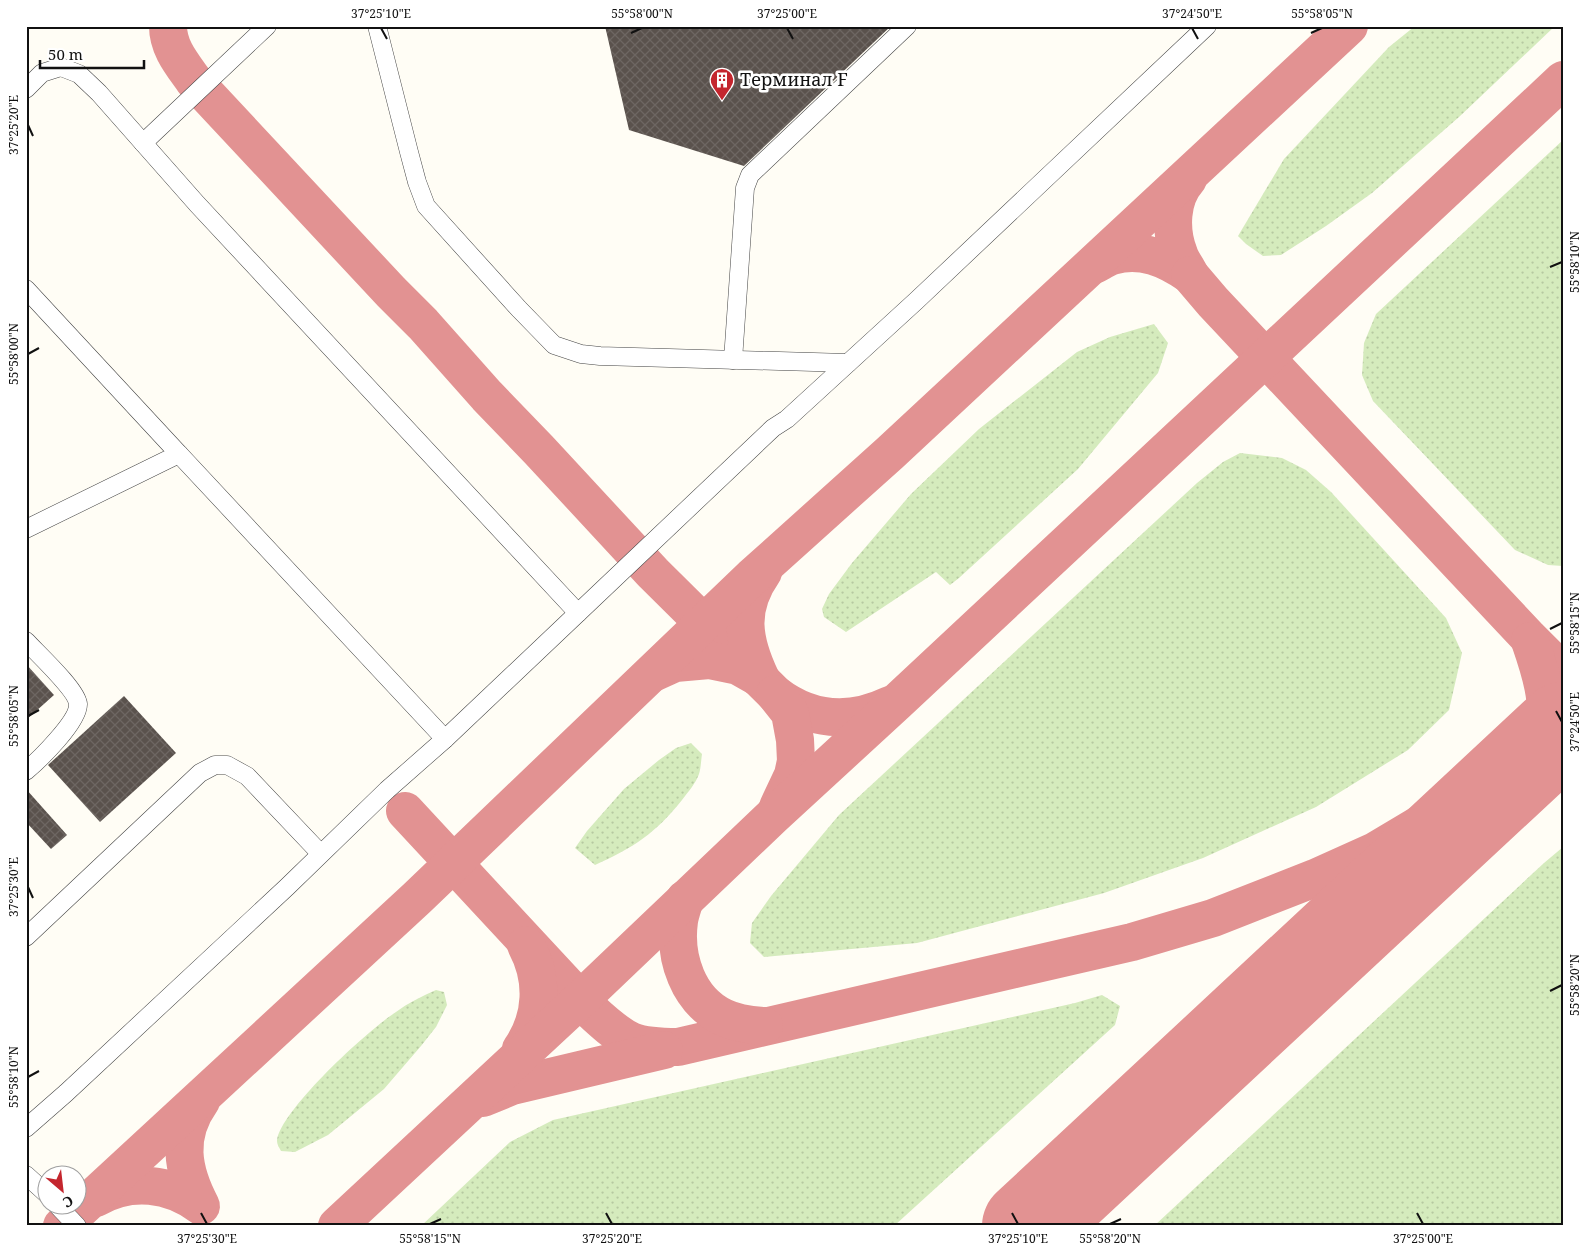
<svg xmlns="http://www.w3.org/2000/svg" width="1589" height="1252" viewBox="0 0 1589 1252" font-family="'Noto Serif',serif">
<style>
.grass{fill:url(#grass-dots)}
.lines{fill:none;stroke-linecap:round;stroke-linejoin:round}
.taxiway{stroke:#e29292;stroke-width:38}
.runway{stroke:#e29292;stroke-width:92}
.building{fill:url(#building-cross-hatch)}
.minor-casing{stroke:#444;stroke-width:19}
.minor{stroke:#fff;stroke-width:18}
.ticks{fill:none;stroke:#111;stroke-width:2}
.labels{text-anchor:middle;stroke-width:5;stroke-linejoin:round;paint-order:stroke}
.poi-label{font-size:18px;fill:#111;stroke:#fff;text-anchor:start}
.neatline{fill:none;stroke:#111;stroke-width:2}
.ticks-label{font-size:12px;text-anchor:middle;fill:#111}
</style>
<defs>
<pattern id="grass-dots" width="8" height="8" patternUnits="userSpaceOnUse" patternTransform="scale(1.25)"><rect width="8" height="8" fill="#d5ebbd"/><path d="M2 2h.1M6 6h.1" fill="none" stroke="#b6c8a1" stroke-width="1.8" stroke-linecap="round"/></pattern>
<pattern id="building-cross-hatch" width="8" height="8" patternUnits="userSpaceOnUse" patternTransform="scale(1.25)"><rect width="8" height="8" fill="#5a524d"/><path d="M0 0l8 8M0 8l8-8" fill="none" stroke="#6d6662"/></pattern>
</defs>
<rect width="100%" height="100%" fill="#fffdf5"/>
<!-- grass -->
<g class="grass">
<path d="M1415,26H1555L1459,117L1372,193L1326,226L1281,255L1263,256L1246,244L1238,236L1284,159L1389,47Z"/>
<path d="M1563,140V566L1548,565L1515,550L1373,401L1362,375L1364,343L1376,314Z"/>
<path d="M1154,324L1168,343L1158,373L1078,469L959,578L950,585L936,572L846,632L824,617L822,609L829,594L852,563L911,494L979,429L1077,352L1110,337Z"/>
<path d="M1240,453L1282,458L1306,470L1331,492L1446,618L1462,653L1449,710L1408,750L1316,807L1203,858L1104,893L917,943L764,957L750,943L752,923L771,896L839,815L1197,483L1223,462Z"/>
<path d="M691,743L702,754C701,760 701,768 699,774C696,783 688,792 682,800C656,833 633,848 595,865L575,848L587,831L624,789L659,760L676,748Z"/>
<path d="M1563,847V1226H1154L1544,863Z"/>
<path d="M436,990L444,992L447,1005L436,1027L421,1046L384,1089L328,1135L295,1152L281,1151C279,1147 277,1145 277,1140C282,1109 368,1030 396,1012C408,1003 422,996 436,990Z"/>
<path d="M1102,995L1120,1006L1115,1025L894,1226H421L510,1142L553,1120L1075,1003Z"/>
</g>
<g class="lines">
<!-- taxiway -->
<g class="taxiway">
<path d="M168,26C168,48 182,64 194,81L391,292L423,324L487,396L539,450L653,573L775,694C810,721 850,724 890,705"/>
<path d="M1094,265C1100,262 1106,258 1112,256C1141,247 1167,259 1190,275C1187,268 1181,261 1179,254C1170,231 1170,199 1188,179"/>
<path d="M1190,275L1213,302L1529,638L1563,672"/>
<path d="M653,673L675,663L709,660L738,666L761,679C743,641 737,609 763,572"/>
<path d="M775,694L790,713L795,740L796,761L793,775L778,807"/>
<path d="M1522,766C1529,755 1538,744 1543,732C1552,706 1539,667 1530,641"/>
<path d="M405,811L587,1007C600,1019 614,1033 631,1041C645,1047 663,1047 678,1047L1132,942L1213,918L1315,878L1375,851L1474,792L1522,766L1545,755L1563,751"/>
<path d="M685,899C683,906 680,914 679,921C674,958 688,1000 723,1017C735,1023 750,1025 764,1026"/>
<path d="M521,1049C543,1017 544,979 526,945"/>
<path d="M483,1098L512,1086L664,1050"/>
<path d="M96,1198C131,1178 170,1183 201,1206C182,1170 176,1136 201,1101"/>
<path d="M62,1226L417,898L752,577L890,453L1349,26"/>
<path d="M337,1226L581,999L773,816L897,702L1563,80"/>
</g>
<!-- runway -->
<path class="runway" d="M1028,1226L1563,728"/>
</g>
<!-- building -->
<g class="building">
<path d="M605,26H891L744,166L629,130Z"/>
<path d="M26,664L54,695L26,720Z"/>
<path d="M124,696L176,753L100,822L48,765Z"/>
<path d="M26,789L67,835L51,849L26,822Z"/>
</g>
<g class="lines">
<!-- minor casing -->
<g class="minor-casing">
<g id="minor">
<path d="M377,26L409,152L417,182L426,206L519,309L554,345L581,354L600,356L848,363"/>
<path d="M26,89L42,73L61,67L79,74L99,93L197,204L578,613L773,428L787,419L916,301L1207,26"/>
<path d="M143,143L267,26"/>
<path d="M26,289L179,454L26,529"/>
<path d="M733,360L745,188L750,175L907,26"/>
<path d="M179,454L445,739"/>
<path d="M26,641C38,654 77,690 78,704C79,721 39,760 26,771"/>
<path d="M26,937L200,773L215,765H227L247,776L320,853"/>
<path d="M26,1128L66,1093L287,887L387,790L445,739L578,613"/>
<path d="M26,1175L48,1195"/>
<path d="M56,1204L77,1226"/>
</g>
</g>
<!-- minor -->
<use href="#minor" class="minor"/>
</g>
<!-- ticks -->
<path class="ticks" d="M381,28L387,39M787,28L793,39M1192,28L1198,39M631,33L642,28M1311,33L1322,28M28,125L33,136M1550,267L1562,262M28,354L39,348M1550,629L1562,623M1556,711L1562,722M28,716L39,710M28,887L33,898M1550,991L1562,985M28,1077L39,1071M201,1213L207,1224M606,1213L612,1224M1012,1213L1018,1224M1417,1213L1423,1224M430,1224L441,1219M1110,1224L1121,1219"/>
<!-- icons -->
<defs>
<g id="building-pin" transform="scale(1.25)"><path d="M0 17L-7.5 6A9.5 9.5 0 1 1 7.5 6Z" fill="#c4262e" stroke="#fff"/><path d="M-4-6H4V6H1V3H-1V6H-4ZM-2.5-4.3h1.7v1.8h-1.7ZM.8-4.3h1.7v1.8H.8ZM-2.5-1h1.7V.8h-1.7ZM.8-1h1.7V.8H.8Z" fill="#fff"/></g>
</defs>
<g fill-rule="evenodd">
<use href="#building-pin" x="722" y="80"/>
</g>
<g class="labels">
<!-- poi labels -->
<g class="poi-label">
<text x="740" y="86">Терминал F</text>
</g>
</g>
<!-- border -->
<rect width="1589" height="1252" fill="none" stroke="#ffffff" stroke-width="55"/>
<!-- north arrow -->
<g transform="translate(62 1190) rotate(152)"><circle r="24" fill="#ffffff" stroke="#a0a0a0"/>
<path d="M0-4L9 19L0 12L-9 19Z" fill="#c4262e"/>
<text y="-8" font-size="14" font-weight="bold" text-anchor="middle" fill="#111111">С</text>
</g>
<!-- scale -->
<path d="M40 60v8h104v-8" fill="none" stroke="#111111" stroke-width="2.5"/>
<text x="48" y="60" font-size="15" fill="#111111" stroke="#ffffff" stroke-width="4" paint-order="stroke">50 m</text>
<rect x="28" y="28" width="1534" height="1196" class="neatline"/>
<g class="ticks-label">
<text x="381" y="18">37°25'10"E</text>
<text x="642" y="18">55°58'00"N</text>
<text x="787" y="18">37°25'00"E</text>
<text x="1192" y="18">37°24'50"E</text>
<text x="1322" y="18">55°58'05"N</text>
<text transform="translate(14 125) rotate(-90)" y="4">37°25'20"E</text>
<text transform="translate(1575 262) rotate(-90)" y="4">55°58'10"N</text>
<text transform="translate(14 354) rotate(-90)" y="4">55°58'00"N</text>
<text transform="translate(1575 623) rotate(-90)" y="4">55°58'15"N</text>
<text transform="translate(14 716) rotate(-90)" y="4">55°58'05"N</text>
<text transform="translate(1575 722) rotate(-90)" y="4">37°24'50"E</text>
<text transform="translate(14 887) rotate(-90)" y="4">37°25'30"E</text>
<text transform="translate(1575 985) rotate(-90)" y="4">55°58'20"N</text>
<text transform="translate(14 1077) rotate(-90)" y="4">55°58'10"N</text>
<text x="207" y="1243">37°25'30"E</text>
<text x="430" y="1243">55°58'15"N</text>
<text x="612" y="1243">37°25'20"E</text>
<text x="1018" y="1243">37°25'10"E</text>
<text x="1110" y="1243">55°58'20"N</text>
<text x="1423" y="1243">37°25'00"E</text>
</g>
</svg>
